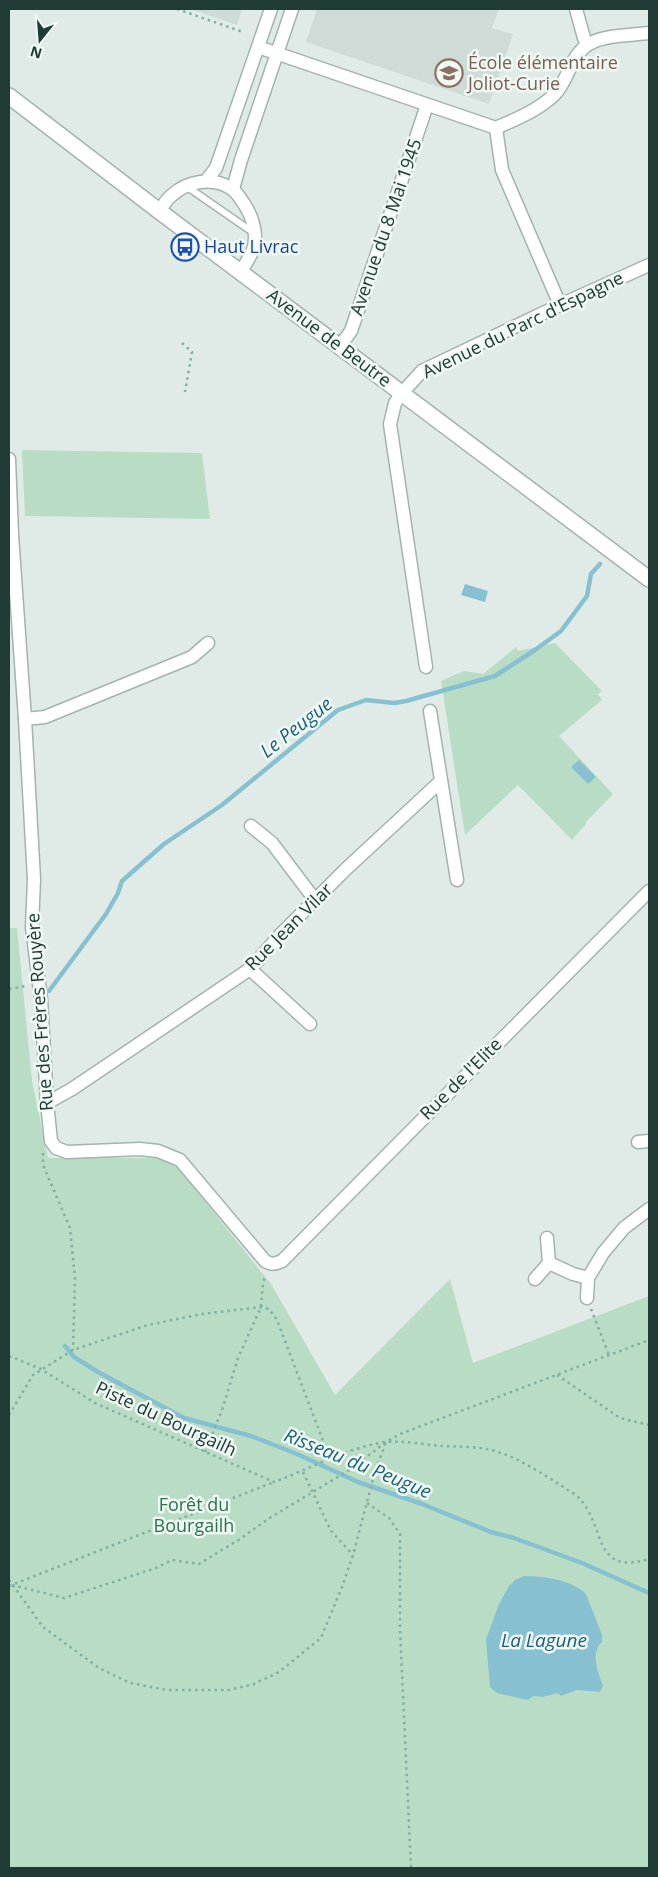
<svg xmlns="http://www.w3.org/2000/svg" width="658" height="1877" viewBox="0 0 658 1877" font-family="'Open Sans',sans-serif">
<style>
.built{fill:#cedbd6}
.green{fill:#b8ddc4}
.water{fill:#87c1d1}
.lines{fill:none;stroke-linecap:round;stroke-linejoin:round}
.stream{stroke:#87c1d1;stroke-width:4.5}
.service-casing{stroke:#a3b3ae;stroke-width:9}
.minor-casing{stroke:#a3b3ae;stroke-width:15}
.tertiary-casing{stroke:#a3b3ae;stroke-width:18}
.path{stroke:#80afa3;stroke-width:2.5;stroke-dasharray:2.5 4;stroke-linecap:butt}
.service{stroke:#fff;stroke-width:6}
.minor{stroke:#fff;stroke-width:12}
.tertiary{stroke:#fff;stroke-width:15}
.labels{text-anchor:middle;stroke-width:5;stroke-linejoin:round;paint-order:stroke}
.education-label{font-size:18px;fill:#785e54;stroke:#f0f8f4;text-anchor:start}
.street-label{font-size:18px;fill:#203b36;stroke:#f0f8f4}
.transit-label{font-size:18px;fill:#164399;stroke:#f0f8f4;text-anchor:start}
.park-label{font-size:18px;fill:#2a724b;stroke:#f0f8f4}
.water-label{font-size:19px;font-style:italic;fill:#1a6278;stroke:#f0f8f4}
</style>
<rect width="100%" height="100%" fill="#e0ebe7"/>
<!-- built -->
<g class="built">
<path d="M190,9H242L237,25Z"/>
<path d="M317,9H499L492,28L513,34L489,104L306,42Z"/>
</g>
<!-- green -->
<g class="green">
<path d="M22,450L202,453L210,519L25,516Z"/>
<path d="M555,643L602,691L598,694L602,700L559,736L613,794L586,822V824L572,840L518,785L465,835L441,681L464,671L483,674L516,647L518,651Z"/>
<path d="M9,928H17L32,1081L48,1158H158L178,1168L271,1284L335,1395L450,1279L473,1363L649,1296V1868H9Z"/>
</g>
<!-- water -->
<g class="water">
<path d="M465,584L488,591L485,602L461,595Z"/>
<path d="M579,760L596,777L588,784L571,767Z"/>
<path d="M524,1576C542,1576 573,1580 586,1594L602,1635V1642C590,1652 598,1674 603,1685L600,1692L577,1690L561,1696L557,1693L543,1697L534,1696L527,1700L497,1693L490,1687L486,1639L499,1604L509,1586L515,1580Z"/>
</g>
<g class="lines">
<!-- stream -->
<g class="stream">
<path d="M49,991L106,914L118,893L122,881L164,844L222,805L338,710L366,700L394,703L406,701L495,676L535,650L561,631L587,596L591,574L600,564"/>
<path d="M65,1346L74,1357L98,1372L184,1418L251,1436L297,1454L358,1482L422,1504L491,1532L514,1538L582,1563L649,1593"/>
</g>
<!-- service casing -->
<g class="service-casing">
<path id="service" d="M186,186L254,233"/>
</g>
<!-- minor casing -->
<g class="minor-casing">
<g id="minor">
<path d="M576,9L584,38L587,45"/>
<path d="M258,47L496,128C516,119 539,110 555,94C569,79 571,54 589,44C604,35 632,35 649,33"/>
<path d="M496,128L502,170L560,305"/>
<path d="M206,181L216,168L271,9"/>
<path d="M233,189L241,160L292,9"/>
<path d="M159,211C163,206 166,200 171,196C187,181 213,176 232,189C237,192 242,201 246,207C253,219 257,233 254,247C251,256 246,263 241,271"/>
<path d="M340,346L351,331L427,105"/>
<path d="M9,459L12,535L25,719L34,879L32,927L41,999L47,1103L51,1141L56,1148L67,1152L140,1149L158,1151L180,1160L265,1261C272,1265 275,1264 282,1261L649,891"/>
<path d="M426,667L390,424L395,403L402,393L422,371L560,305L649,265"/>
<path d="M430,711L457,880"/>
<path d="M25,719L45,717L192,657L208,643"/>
<path d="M251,826L272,843L315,900"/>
<path d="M250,969L310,1024"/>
<path d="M47,1103L72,1089L250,969L281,934L346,869L441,781"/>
<path d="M638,1142L649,1141"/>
<path d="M549,1263L573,1274L588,1278"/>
<path d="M535,1279L549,1263L547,1238"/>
<path d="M587,1298L588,1278L603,1253L624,1228L649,1209"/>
</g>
</g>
<!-- tertiary casing -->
<g class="tertiary-casing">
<path id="tertiary" d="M9,96L159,211L649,579"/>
</g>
<!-- path -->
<g class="path">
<path d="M177,9L243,32"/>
<path d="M182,343L192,352L185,392"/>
<path d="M9,989L26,986"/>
<path d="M43,1153V1165L70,1228L75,1278L73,1350"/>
<path d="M591,1309L609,1355"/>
<path d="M9,1356L41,1369L95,1403L274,1482C310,1469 346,1448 385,1442C400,1440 426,1445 442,1446C459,1447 478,1446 495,1451C519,1458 541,1473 562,1486C567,1490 573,1492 578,1497C607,1526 591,1576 649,1559"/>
<path d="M557,1375L620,1418L649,1425"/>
<path d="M9,1415L33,1375L73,1350L148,1325L202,1314L261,1307L269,1309L277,1320L330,1459"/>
<path d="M205,1452L222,1410L238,1358L261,1307L263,1282L266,1275"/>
<path d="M303,1472L331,1531L353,1555"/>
<path d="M367,1503L389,1518L400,1534V1629L411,1868"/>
<path d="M9,1580L43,1627L99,1668L130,1683L167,1690H229L254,1684L279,1672L321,1638L342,1587L353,1555L375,1472L386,1442"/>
<path d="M12,1585L64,1598L156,1568L172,1560L199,1564L240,1539L268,1519L351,1469L386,1442L400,1434L649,1340"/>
<path d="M9,1586L274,1482"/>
</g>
<!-- service -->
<use href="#service" class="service"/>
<!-- minor -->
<use href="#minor" class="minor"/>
<!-- tertiary -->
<use href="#tertiary" class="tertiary"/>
</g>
<!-- icons -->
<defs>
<g id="school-ring" transform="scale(1.4375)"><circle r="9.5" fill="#f0f8f4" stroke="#8d6e63" stroke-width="1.5"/><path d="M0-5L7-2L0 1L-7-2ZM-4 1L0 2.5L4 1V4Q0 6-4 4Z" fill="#8d6e63"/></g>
<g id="bus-ring" transform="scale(1.4375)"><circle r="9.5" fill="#f0f8f4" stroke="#1a4fb4" stroke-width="1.5"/><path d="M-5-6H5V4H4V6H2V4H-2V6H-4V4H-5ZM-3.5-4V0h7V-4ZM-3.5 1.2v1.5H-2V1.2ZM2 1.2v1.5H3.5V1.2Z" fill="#1a4fb4"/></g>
</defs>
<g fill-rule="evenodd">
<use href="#school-ring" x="449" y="73"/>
<use href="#bus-ring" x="185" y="247"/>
</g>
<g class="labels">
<!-- education labels -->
<g class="education-label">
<text x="468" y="69">École élémentaire<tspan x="468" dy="21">Joliot-Curie</tspan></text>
</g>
<!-- street labels -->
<g class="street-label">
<text transform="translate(386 227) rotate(-71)" y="6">Avenue du 8 Mai 1945</text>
<text transform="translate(523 325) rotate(-26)" y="6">Avenue du Parc d'Espagne</text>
<text transform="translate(329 338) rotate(37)" y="6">Avenue de Beutre</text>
<text transform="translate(289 927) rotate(-45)" y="6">Rue Jean Vilar</text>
<text transform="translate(40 1012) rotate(-94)" y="6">Rue des Frères Rouyère</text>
<text transform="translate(461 1079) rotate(-45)" y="6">Rue de l'Elite</text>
<text transform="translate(166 1419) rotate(25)" y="6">Piste du Bourgailh</text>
</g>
<!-- transit labels -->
<g class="transit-label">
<text x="204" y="253">Haut Livrac</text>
</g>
<!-- park labels -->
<g class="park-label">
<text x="194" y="1511">Forêt du<tspan x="194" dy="21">Bourgailh</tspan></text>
</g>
<!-- water labels -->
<g class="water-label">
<text transform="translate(296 727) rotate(-38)" y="7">Le Peugue</text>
<text transform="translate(358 1463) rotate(22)" y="7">Risseau du Peugue</text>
<text x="544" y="1647">La Lagune</text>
</g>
</g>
<!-- border -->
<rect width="658" height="1877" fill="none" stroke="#203b36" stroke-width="20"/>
<!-- north arrow -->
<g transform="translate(40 40) rotate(197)" stroke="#f0f8f4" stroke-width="4" paint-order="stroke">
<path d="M0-4L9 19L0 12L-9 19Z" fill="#203b36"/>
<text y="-8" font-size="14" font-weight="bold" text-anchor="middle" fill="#203b36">N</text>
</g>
</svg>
